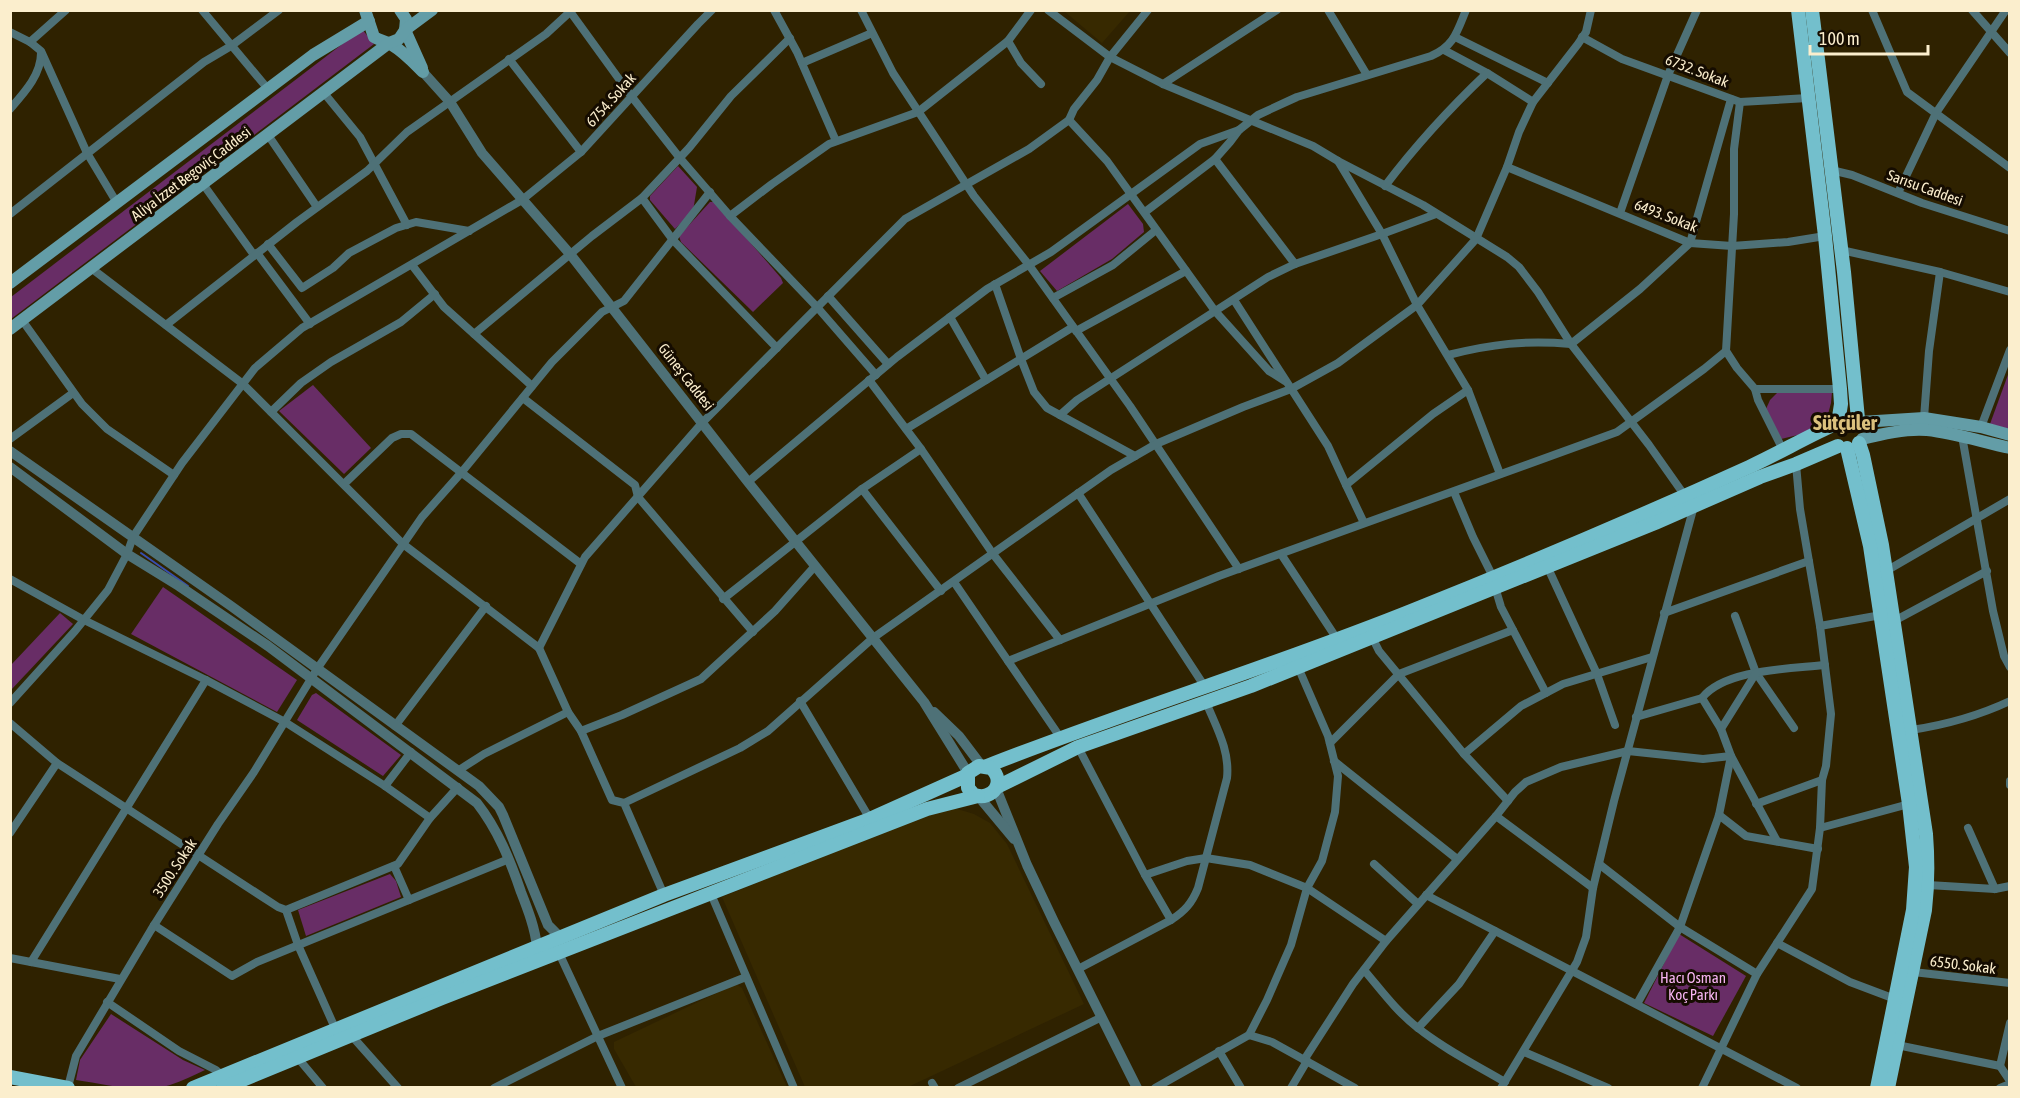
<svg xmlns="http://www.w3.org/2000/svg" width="2020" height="1098" viewBox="0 0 2020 1098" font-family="'Asap Condensed',sans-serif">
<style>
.built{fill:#372900}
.green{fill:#682d66}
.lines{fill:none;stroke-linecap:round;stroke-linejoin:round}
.stream{stroke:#374eaf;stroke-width:2}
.minor{stroke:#4e7177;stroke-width:8}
.tertiary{stroke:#4e7177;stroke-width:10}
.secondary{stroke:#639da7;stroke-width:12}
.primary{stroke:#73bfcc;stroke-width:14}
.labels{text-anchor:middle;stroke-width:6;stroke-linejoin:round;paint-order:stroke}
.street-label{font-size:15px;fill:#fbeecd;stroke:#150c00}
.park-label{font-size:15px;fill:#f7b4f2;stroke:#150c00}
.district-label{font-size:21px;font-weight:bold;fill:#dbc17d;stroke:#150c00}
</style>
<rect width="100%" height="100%" fill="#2f2200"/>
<!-- built -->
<g class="built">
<path d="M1064,11H1130L1102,43Z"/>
<path d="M954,808L974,814L990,823L1007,844L1084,1004L908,1087H805L722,897L906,822Z"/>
<path d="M736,984L742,988L787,1087H636L614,1049V1042Z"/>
</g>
<!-- green -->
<g class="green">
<path d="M362,29L374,44L11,319V297Z"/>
<path d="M678,166L697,187L693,211L675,229L650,200V196Z"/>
<path d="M710,202H715L781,278L783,283L753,312L681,242L679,236Z"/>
<path d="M1128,204L1143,224L1144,232L1112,259L1057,291L1040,271Z"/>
<path d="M2009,372V429L1990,424Z"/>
<path d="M313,385L371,448L344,474L279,411Z"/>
<path d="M1779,391L1832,392L1831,403L1827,418L1802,434L1781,439L1766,409L1770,400Z"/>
<path d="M163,587L297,680L277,712L131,634Z"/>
<path d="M60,613L73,624L11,690V665Z"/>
<path d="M316,693L401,755L383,776L297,720L312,695Z"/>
<path d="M390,874L396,881L401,897L306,936L298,910Z"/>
<path d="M1679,934L1746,976L1713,1036L1644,1003Z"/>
<path d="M111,1014L183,1060L205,1070C194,1075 182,1081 170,1085C142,1094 105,1084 76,1080L80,1060Z"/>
</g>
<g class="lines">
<!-- stream -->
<path class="stream" d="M141,553L188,586"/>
<!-- minor -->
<g class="minor">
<path d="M202,10L268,89"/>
<path d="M569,10L632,97L679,157L730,216"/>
<path d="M774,10L797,52L836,141"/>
<path d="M861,10L893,73L974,196L1029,265L1130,406L1239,569"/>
<path d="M1048,10L1110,57L1163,84L1313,146L1338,161L1423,205L1507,257L1519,267L1538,292L1571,344L1649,445L1685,496"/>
<path d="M1328,10L1367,75"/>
<path d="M1872,10L1907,92L2010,168"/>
<path d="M1972,10L2010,53"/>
<path d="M10,32L30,42L41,51L87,153L117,203"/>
<path d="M1455,37L1548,83"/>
<path d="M1582,37L1622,59L1740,102L1808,98"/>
<path d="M1008,41L1021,63L1041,84"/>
<path d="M30,42L66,10"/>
<path d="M1444,50L1487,73"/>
<path d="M509,59L581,152"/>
<path d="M802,63L872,33"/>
<path d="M1163,84L1277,10"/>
<path d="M324,93L360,137L407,225"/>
<path d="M1740,102L1734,149V214L1726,351L1737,368L1755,389H1840"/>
<path d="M10,109C24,93 41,75 41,53"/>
<path d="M1069,120L1107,161L1215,311L1269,371L1285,381"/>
<path d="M268,135L317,207"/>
<path d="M1215,159L1295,264"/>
<path d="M1338,161L1382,234L1417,305L1468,390L1500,474"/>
<path d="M1507,167L1690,243L1732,246L1788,242L1825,236"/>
<path d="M1831,170L1852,175L1922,203L2010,231"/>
<path d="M203,184L254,255"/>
<path d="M1385,186C1416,145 1450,108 1487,73L1533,102"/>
<path d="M1898,193L1936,113L2006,10"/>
<path d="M642,198L673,240L777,348"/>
<path d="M1145,212L1215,159L1230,142L1239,130L1258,115L1297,97L1431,56C1454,46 1457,32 1466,10"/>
<path d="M1620,213L1668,75L1697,10"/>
<path d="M10,214L204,62L231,46L279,10"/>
<path d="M268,244L302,288L333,268L349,253L396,228L416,222L469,231"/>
<path d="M1841,250L1940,272L2010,292"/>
<path d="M257,253L310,324"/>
<path d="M412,265L444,307L532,386"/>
<path d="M91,268L243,384L403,544L539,648L585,557L702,423L905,219L1029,149L1069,120L1074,109L1097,80L1110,57L1148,10"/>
<path d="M995,284L1021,359L1034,392L1047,408L1135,456"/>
<path d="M828,296L888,364"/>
<path d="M1053,298L1113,265L1156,230"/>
<path d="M1234,300L1328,446L1346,485"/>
<path d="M950,317L986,380"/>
<path d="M22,320L82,404L107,429L174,475"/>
<path d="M166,325L297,222L367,171L407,132L546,34L572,10"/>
<path d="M1076,331L1186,271"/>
<path d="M474,334L592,236L642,198L689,148L731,96L790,38"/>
<path d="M1448,355C1492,344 1525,340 1571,344L1640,289L1690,243L1731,99"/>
<path d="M876,375L817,307L730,216L772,184L829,144L918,112L1008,41L1031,10"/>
<path d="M869,380L921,449L993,554L1060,640"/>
<path d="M1755,389L1758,400L1783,450"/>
<path d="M523,398L635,485L638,497L753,632"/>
<path d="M271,412L301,383L331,362L401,322L435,294"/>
<path d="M1060,415L1077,400L1268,277L1295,264L1382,234L1436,214"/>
<path d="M1924,418L1929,351L1940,272"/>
<path d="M1981,427L2010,350"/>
<path d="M906,429L1073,327"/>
<path d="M1962,436L1993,611L2004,656L2010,667"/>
<path d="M10,439L73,393"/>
<path d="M748,482L897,357L987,289L1051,252L1200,144L1239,130"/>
<path d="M344,484L392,438L401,434H411L581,564"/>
<path d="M862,489L941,591"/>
<path d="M1454,492L1473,537L1493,577"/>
<path d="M1078,493L1205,687"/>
<path d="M1364,523L1346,485L1433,414L1468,390"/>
<path d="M1281,554L1337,639"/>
<path d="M1547,566L1597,674L1615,725"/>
<path d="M1886,571L2010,499"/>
<path d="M10,579L84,620L206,680L285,722L385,786L430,818"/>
<path d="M954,582L1060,737"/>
<path d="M1495,587L1501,607L1513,630"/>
<path d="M723,599L862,489L921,449"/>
<path d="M1664,613L1809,561"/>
<path d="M1735,616L1756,673L1794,728"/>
<path d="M1894,621L1987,571"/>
<path d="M1820,626L1881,615"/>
<path d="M1372,637L1379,651L1464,754L1508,801"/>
<path d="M539,648L568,712L581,731L612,800L624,803L664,895"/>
<path d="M1008,661L1219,576L1617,432L1704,369L1726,351"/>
<path d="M1702,698C1725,669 1790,669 1825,665"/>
<path d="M800,701L870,819"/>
<path d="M10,703L75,631L108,590L127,554L133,537L182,463L255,368L302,328L522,200L581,152L698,24L712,10"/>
<path d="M1636,717L1702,698L1721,729L1731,756L1719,815L1680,927L1637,1004"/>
<path d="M10,723L57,763L278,907L286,910L398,864L430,818L458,787"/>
<path d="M395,726L486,606"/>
<path d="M1721,729L1756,673"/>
<path d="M1911,730C1945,725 1978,716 2010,701"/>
<path d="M581,731L622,715L701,679L775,611L815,566"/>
<path d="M1330,743L1399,674L1513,630L1546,693"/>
<path d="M1078,747L1145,875L1171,920"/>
<path d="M1464,754L1521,706L1563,684L1652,657"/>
<path d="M1334,761L1457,859"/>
<path d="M459,770L484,754L568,712"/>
<path d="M2010,781V785"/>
<path d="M385,786L411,752"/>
<path d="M624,803L740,748L768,731L873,638L1111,470L1156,444L1243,407L1291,389L1338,363L1417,305L1476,239L1507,167L1519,132L1533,102L1578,44L1586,32L1591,10"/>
<path d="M1756,804L1822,780"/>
<path d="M1719,815L1746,836L1818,849"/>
<path d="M1496,816L1593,888"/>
<path d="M1820,828L1909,804"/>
<path d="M1968,828L1995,889"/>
<path d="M10,833L57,763"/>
<path d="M1374,864L1418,904"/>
<path d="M1599,864L1680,927L1757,974"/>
<path d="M394,866L409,900"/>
<path d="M1145,875L1187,861L1206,858L1250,865L1307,888L1386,941"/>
<path d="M1928,885L1995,889L2010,886"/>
<path d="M711,894L794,1088"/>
<path d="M1426,895L1797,1088"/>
<path d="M286,910L298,945L335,1028"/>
<path d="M154,925L232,976L257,962L509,859"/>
<path d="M1777,943L1850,982L1895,999"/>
<path d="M559,953L622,1088"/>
<path d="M10,958L120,979"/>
<path d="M31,962L206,680"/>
<path d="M1078,969L1171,920C1185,911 1192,903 1198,888L1227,778C1230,750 1216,727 1206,702"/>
<path d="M1364,970C1381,990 1397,1012 1418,1028C1444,1049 1476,1065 1505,1082"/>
<path d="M1913,972L2010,983"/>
<path d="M107,1002L179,1051L216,1070L222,1075"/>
<path d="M1418,1028L1459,984L1495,931"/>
<path d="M351,1035L398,1088"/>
<path d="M1249,1035L1267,1000L1291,945L1307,888L1322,861L1335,812L1338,776L1328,736L1298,667"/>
<path d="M1897,1045L2000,1066L2010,1081"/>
<path d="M1219,1051L1241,1088"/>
<path d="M1524,1052L1608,1088"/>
<path d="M297,1057L323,1088"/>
<path d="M1304,1060L1353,984L1386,941L1496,816L1515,792L1526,782L1561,767L1628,751L1703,759L1731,756L1777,841"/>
<path d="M2000,1066L2010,1023"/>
<path d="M932,1083L935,1088"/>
<path d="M68,1087L76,1056L151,930L218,824L254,772L317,669L422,517L461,473L552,362L602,312L624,301L710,192"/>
<path d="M494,1088L598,1036L746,977"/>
<path d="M958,1088L1102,1017"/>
<path d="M1155,1088L1249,1035L1272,1042L1355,1088"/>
<path d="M1291,1088L1307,1061"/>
<path d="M1501,1088L1577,962L1586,937L1593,888L1614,801L1694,506"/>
<path d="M1702,1088L1757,974L1812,889L1820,828L1822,780L1826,766L1831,714L1820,626L1800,509L1796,464"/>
<path d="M2000,1088L2010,1084"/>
</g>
<!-- tertiary -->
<g class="tertiary">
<path d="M423,72L450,102L482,153L570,254L748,482L924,702L968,773"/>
<path d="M10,451L231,606L479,786L499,807L503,815L548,925L560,937"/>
<path d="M10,467L127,554L179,586L268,646L477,803C498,830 510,860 521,892C528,910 535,928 537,947"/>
<path d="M934,712L959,736L981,765"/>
<path d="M996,788L1027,865L1054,922L1137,1088"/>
<path d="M979,797L1014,839"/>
</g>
<!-- secondary -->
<g class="secondary">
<path d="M365,10L374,37C380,41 386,41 392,45C404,52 413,62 423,72"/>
<path d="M400,10L406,19L405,30L422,68"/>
<path d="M10,283L313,55L369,21"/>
<path d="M10,329L389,43L399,39L405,30L432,10"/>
<path d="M1861,422L1924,418L1981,427L2010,435"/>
<path d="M1862,439C1881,434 1906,428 1927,430C1955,433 1982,442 2010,448"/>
</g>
<!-- primary -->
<g class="primary">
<path d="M1798,10L1825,236L1840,389L1841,404L1839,417"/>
<path d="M1812,10L1844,272L1858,419"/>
<path d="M1859,443L1863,455L1882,545L1926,834C1928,860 1928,884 1925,910L1888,1088"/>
<path d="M1847,448L1870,546L1909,804L1916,867L1913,910L1877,1088"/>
<path d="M987,766C1129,710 1275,666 1416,609C1528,564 1639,517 1749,467C1777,454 1803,439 1831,426"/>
<path d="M968,775V788L974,795C993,801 1006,782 991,768L979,766L968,773"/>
<path d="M997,787L1078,747L1251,686L1655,523L1760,477L1796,464L1838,446"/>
<path d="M10,1077L68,1088"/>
<path d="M193,1088L664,895L870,819L968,775"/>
<path d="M223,1088L442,998L927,809L978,796"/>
</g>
</g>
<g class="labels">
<!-- street labels -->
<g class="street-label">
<text transform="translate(1697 71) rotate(21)" y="5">6732. Sokak</text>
<text transform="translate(611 100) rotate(-48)" y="5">6754. Sokak</text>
<text transform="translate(191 174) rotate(-37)" y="5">Aliya İzzet Begoviç Caddesi</text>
<text transform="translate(1925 188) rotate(20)" y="5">Sarısu Caddesi</text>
<text transform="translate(1666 216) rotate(21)" y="5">6493. Sokak</text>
<text transform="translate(686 377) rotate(52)" y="5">Güneş Caddesi</text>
<text transform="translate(175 868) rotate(-57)" y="5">3500. Sokak</text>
<text transform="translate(1963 965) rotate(7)" y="5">6550. Sokak</text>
</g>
<!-- park labels -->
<g class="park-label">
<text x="1693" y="983">Hacı Osman<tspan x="1693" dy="17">Koç Parkı</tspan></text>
</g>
<!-- district labels -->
<g class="district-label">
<text x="1845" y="430">Sütçüler</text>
</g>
</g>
<!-- border -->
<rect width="2020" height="1098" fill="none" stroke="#fbeecd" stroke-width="24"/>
<!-- scale -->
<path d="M1810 45v9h118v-9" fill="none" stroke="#fbeecd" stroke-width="3"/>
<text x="1819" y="45" font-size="18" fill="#fbeecd" stroke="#150c00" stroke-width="4.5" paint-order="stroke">100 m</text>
</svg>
